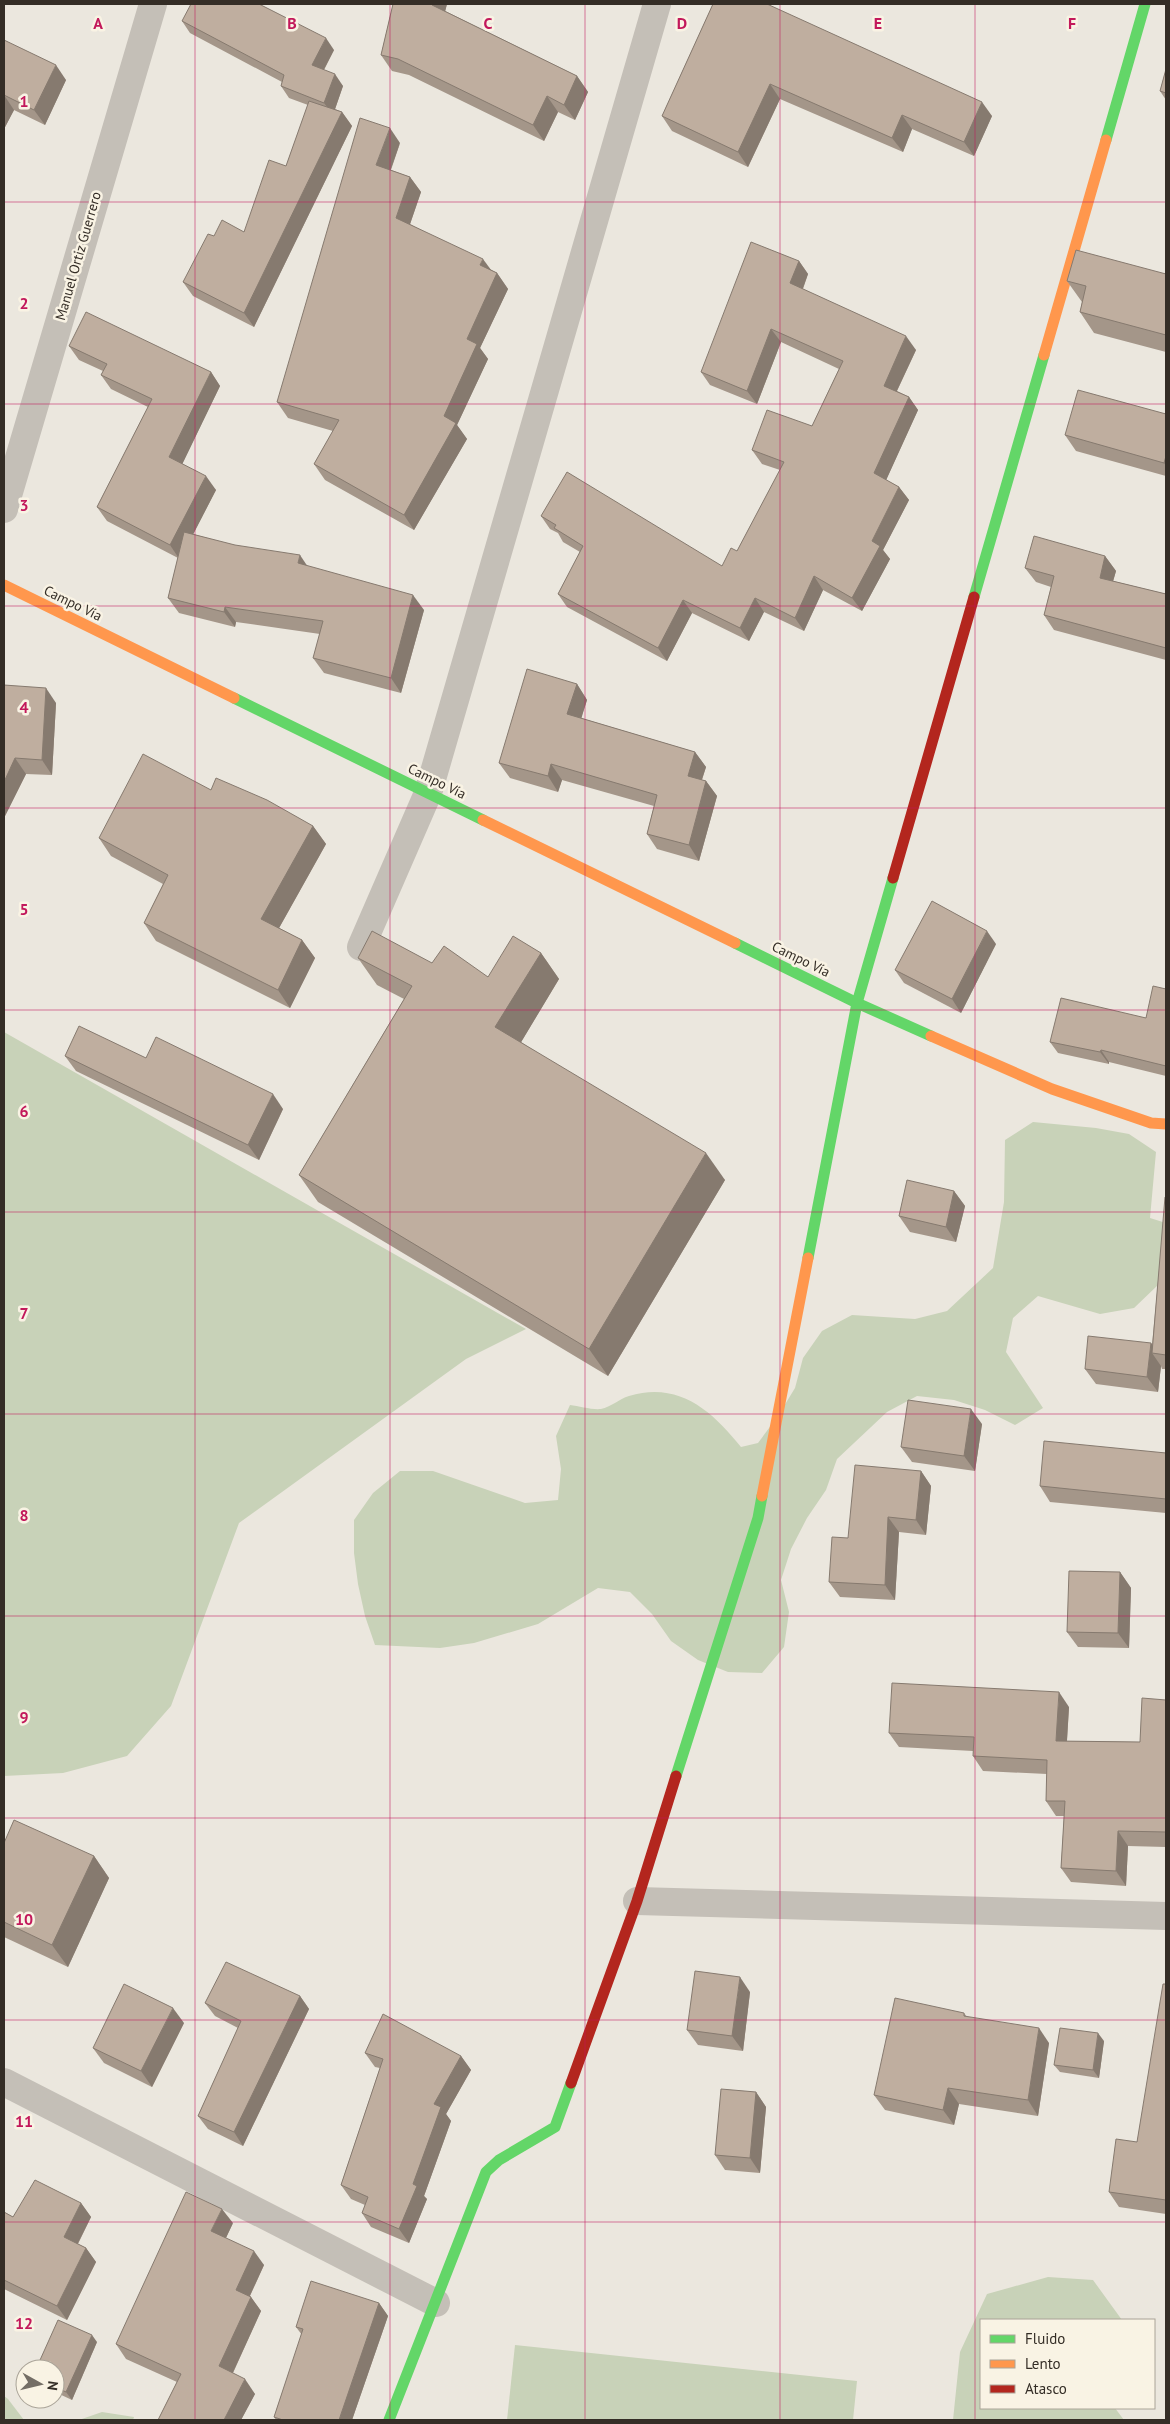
<svg xmlns="http://www.w3.org/2000/svg" width="1170" height="2424" viewBox="0 0 1170 2424" font-family="'PT Sans',sans-serif">
<style>
.green{fill:#c8d2b8}
.lines{fill:none;stroke-linecap:round;stroke-linejoin:round}
.street{stroke:#c4bfb7;stroke-width:28}
.fast{stroke:#63d668;stroke-width:11}
.slow{stroke:#ff974d;stroke-width:11}
.jam{stroke:#b3261e;stroke-width:11}
.wall{fill:#a49689}
.shaded-wall{fill:#867a6f}
.building{fill:#bfae9f;stroke:#867a6f}
.grid{fill:none;stroke:#c2185b;stroke-width:1;stroke-opacity:0.55}
.labels{text-anchor:middle;stroke-width:5;stroke-linejoin:round;paint-order:stroke}
.street-label{font-size:14px;fill:#342d26;stroke:#f9f3e4}
.grid-label{font-size:16px;text-anchor:middle;font-weight:bold;fill:#c2185b;stroke:#f9f3e4;stroke-width:5;stroke-linejoin:round;paint-order:stroke}
</style>
<rect width="100%" height="100%" fill="#ebe7de"/>
<!-- green -->
<g class="green">
<path d="M4,1032L526,1329L466,1359L239,1523L171,1706L127,1756L63,1773L4,1776Z"/>
<path d="M1033,1122L1096,1128L1129,1134L1156,1152L1150,1218L1166,1223L1158,1285L1134,1308L1100,1314L1038,1296L1013,1318L1006,1352L1043,1408L1015,1425L985,1410L954,1400L917,1396L887,1412L837,1459L826,1490L807,1518L791,1549L781,1580L789,1612L784,1647L762,1673L728,1672L698,1660L671,1641L652,1614L630,1592L598,1588L538,1624L474,1643L440,1648L375,1645L365,1616L358,1584L354,1553V1520L373,1493L400,1471H433L525,1503L558,1500L561,1469L556,1436L570,1405C579,1406 592,1410 601,1409C611,1407 619,1399 629,1396C679,1381 712,1411 741,1447L758,1443L778,1416L795,1388L803,1358L822,1331L852,1315L915,1319L947,1311L993,1268L1004,1202L1005,1140Z"/>
<path d="M1048,2277L1093,2280L1122,2320H981V2408H1115L1124,2420H953L960,2352L987,2294Z"/>
<path d="M515,2345L857,2381L853,2420H507Z"/>
<path d="M4,2396L8,2399L24,2420H4Z"/>
<path d="M102,2412L134,2417L133,2420H79Z"/>
</g>
<g class="lines">
<!-- street -->
<g class="street">
<path d="M4,509L153,4"/>
<path d="M361,947L428,793L657,4"/>
<path d="M637,1901L1166,1916"/>
<path d="M4,2082L436,2303"/>
</g>
<!-- fast -->
<g class="fast">
<path d="M1106,140L1145,4"/>
<path d="M974,597L1044,355"/>
<path d="M234,698L483,820"/>
<path d="M735,943L857,1003L931,1036"/>
<path d="M808,1258L857,1003L893,878"/>
<path d="M676,1776L758,1518L762,1496"/>
<path d="M389,2420L486,2172L499,2160L555,2127L571,2083"/>
</g>
<!-- slow -->
<g class="slow">
<path d="M1044,355L1106,140"/>
<path d="M4,585L234,698"/>
<path d="M483,820L735,943"/>
<path d="M931,1036L1052,1089L1151,1123L1166,1124"/>
<path d="M762,1496L808,1258"/>
</g>
<!-- jam -->
<g class="jam">
<path d="M893,878L974,597"/>
<path d="M571,2083L637,1901L676,1776"/>
</g>
</g>
<!-- wall -->
<g class="wall">
<path d="M393,4H447L445,11L577,76L588,92L575,120L558,112L544,141L409,75L392,71L381,55Z"/>
<path d="M713,4L992,116L974,156L912,129L903,152L780,99L748,167L672,131L662,116Z"/>
<path d="M182,21L334,50L324,70L343,86L335,109L342,112L352,126L254,327L193,296L183,282L214,236L244,232L286,166L308,105L289,98L281,86L282,82L190,33Z"/>
<path d="M4,40L66,80L45,125L14,110L4,129Z"/>
<path d="M1166,69V100L1160,91Z"/>
<path d="M400,143L391,170L410,177L421,192L410,224L497,273L508,289L480,348L488,359L457,425L467,439L414,530L325,480L314,464L333,431L288,418L277,402Z"/>
<path d="M799,261L808,274L803,289L916,350L897,391L909,397L918,410L886,480L899,487L909,500L883,550L890,559L862,611L823,590L804,631L764,612L749,641L692,613L667,661L567,607L558,594L580,552L563,542L558,533L550,529L541,516L722,566L737,551L780,470L762,464L752,450L812,426L839,369L781,342L757,404L710,385L701,372Z"/>
<path d="M1166,274V352L1094,333L1080,312L1082,302L1067,281Z"/>
<path d="M69,346L211,372L220,386L182,464L216,490L193,534L307,566L424,610L401,693L324,673L313,658L320,634L236,622L235,627L179,613L168,598L178,558L107,521L97,507L148,407L111,389L101,375L103,371L79,360Z"/>
<path d="M1166,414V476L1076,451L1065,435Z"/>
<path d="M1105,556L1116,571L1113,581L1166,594V660L1054,630L1044,615L1051,587L1036,582L1025,568Z"/>
<path d="M577,684L587,700L581,718L695,752L706,767L702,780L706,781L717,796L699,861L657,849L647,834L654,806L562,780L558,792L510,778L499,763Z"/>
<path d="M4,685L56,703L52,775L26,774L4,818Z"/>
<path d="M211,790L313,826L326,844L279,928L302,940L315,958L290,1008L156,941L144,923L163,884L111,856L99,838Z"/>
<path d="M996,944L961,1013L904,983L895,970Z"/>
<path d="M541,953L559,979L521,1042L725,1180L608,1376L318,1202L299,1175L404,999L377,985L358,958L432,963L488,977Z"/>
<path d="M1166,989V1076L1109,1062V1064L1058,1053L1050,1042L1146,1018Z"/>
<path d="M65,1056L146,1058L283,1109L259,1160L76,1071Z"/>
<path d="M954,1191L965,1206L956,1242L910,1232L899,1216Z"/>
<path d="M1166,1197V1369H1162L1161,1366L1158,1392L1096,1384L1085,1369L1151,1343L1152,1345Z"/>
<path d="M982,1424L975,1471L912,1462L901,1447Z"/>
<path d="M1166,1453V1513L1050,1502L1040,1486Z"/>
<path d="M921,1471L931,1486L926,1535L899,1532L895,1600L840,1597L829,1582L848,1538Z"/>
<path d="M1120,1572L1131,1588L1129,1648L1078,1647L1067,1632Z"/>
<path d="M1166,1700V1847L1128,1846L1126,1886L1071,1882L1061,1868L1064,1816H1056L1046,1801L1047,1774L983,1771L973,1756V1751L899,1747L889,1733L1069,1707L1067,1741L1140,1742Z"/>
<path d="M4,1843L94,1856L109,1878L68,1967L4,1937Z"/>
<path d="M1166,1984V2214L1119,2207L1109,2192L1137,2142Z"/>
<path d="M750,1992L743,2051L698,2045L687,2030Z"/>
<path d="M300,1996L309,2009L243,2146L208,2129L198,2116L238,2028L215,2016L205,2003Z"/>
<path d="M964,2013L967,2017L1049,2043L1038,2116L959,2104L954,2125L885,2110L874,2095Z"/>
<path d="M184,2023L152,2087L104,2063L93,2048Z"/>
<path d="M1104,2041L1099,2078L1060,2072L1054,2065Z"/>
<path d="M365,2053L461,2056L471,2070L446,2114L451,2121L424,2196L427,2199L409,2243L371,2227L362,2213L365,2205L351,2199L341,2185L380,2068L375,2067Z"/>
<path d="M756,2092L766,2107L760,2173L725,2170L715,2155Z"/>
<path d="M81,2203L91,2217L78,2244L86,2248L96,2262L67,2320L4,2289V2212L13,2217Z"/>
<path d="M233,2223L226,2238L264,2265L250,2296L261,2311L233,2373L255,2394L241,2420H158L177,2382L126,2359L116,2344Z"/>
<path d="M379,2303L388,2316L352,2420H276L274,2417L302,2335L296,2327Z"/>
<path d="M97,2342L72,2400L55,2392V2369Z"/>
</g>
<!-- shaded-wall -->
<g class="shaded-wall">
<path d="M432,4H447L443,20L432,5Z"/>
<path d="M326,38L334,50L320,77L312,65Z"/>
<path d="M56,65L66,80L45,125L34,110Z"/>
<path d="M335,74L343,86L333,115L324,103Z"/>
<path d="M577,76L588,92L575,120L564,105Z"/>
<path d="M770,84L780,99L748,167L738,152Z"/>
<path d="M4,95L14,110L4,129Z"/>
<path d="M547,96L558,112L544,141L533,125Z"/>
<path d="M982,102L992,116L974,156L964,142Z"/>
<path d="M342,112L352,126L254,327L244,313Z"/>
<path d="M902,115L912,129L903,152L892,138Z"/>
<path d="M390,128L400,143L387,180L376,165Z"/>
<path d="M410,177L421,192L407,233L396,218Z"/>
<path d="M483,259L494,274L480,265Z"/>
<path d="M799,261L808,274L800,296L790,283Z"/>
<path d="M497,273L508,289L480,348L488,359L457,425L467,439L414,530L404,515L444,416L467,339Z"/>
<path d="M771,329L781,342L757,404L747,391Z"/>
<path d="M906,336L916,350L893,399L884,386Z"/>
<path d="M211,372L220,386L179,471L169,457Z"/>
<path d="M909,397L918,410L883,487L874,473Z"/>
<path d="M1166,456V466L1164,463Z"/>
<path d="M206,476L216,490L180,560L170,545Z"/>
<path d="M899,487L909,500L883,550L890,559L862,611L852,598L872,541Z"/>
<path d="M300,555L310,570L298,563Z"/>
<path d="M1105,556L1116,571L1110,592L1100,578Z"/>
<path d="M814,576L823,590L804,631L795,618Z"/>
<path d="M413,595L424,610L401,693L391,678Z"/>
<path d="M755,598L764,612L749,641L740,628Z"/>
<path d="M683,600L692,613L667,661L658,648Z"/>
<path d="M225,607L236,622L235,627L224,612Z"/>
<path d="M577,684L587,700L578,729L567,714Z"/>
<path d="M46,688L56,703L52,775L42,760Z"/>
<path d="M695,752L706,767L698,791L688,776Z"/>
<path d="M15,758L26,774L4,818V782Z"/>
<path d="M551,764L562,780L558,792L548,776Z"/>
<path d="M706,781L717,796L699,861L689,845Z"/>
<path d="M313,826L326,844L274,937L261,919Z"/>
<path d="M987,931L996,944L961,1013L952,999Z"/>
<path d="M302,940L315,958L290,1008L278,990Z"/>
<path d="M541,953L559,979L514,1054L495,1027Z"/>
<path d="M1101,1050L1109,1062V1064L1100,1052Z"/>
<path d="M273,1094L283,1109L259,1160L248,1145Z"/>
<path d="M706,1153L725,1180L608,1376L589,1349Z"/>
<path d="M954,1191L965,1206L956,1242L946,1227Z"/>
<path d="M1151,1343L1159,1354L1152,1353L1161,1366L1158,1392L1147,1377Z"/>
<path d="M971,1409L982,1424L975,1471L964,1456Z"/>
<path d="M921,1471L931,1486L926,1535L916,1520Z"/>
<path d="M888,1517L899,1532L895,1600L885,1585Z"/>
<path d="M1120,1572L1131,1588L1129,1648L1118,1633Z"/>
<path d="M1059,1692L1069,1707L1066,1755L1056,1741Z"/>
<path d="M1118,1831L1128,1846L1126,1886L1116,1871Z"/>
<path d="M94,1856L109,1878L68,1967L52,1945Z"/>
<path d="M740,1977L750,1992L743,2051L732,2036Z"/>
<path d="M300,1996L309,2009L243,2146L234,2132Z"/>
<path d="M173,2008L184,2023L152,2087L141,2071Z"/>
<path d="M1039,2028L1049,2043L1038,2116L1028,2100Z"/>
<path d="M1098,2033L1104,2041L1099,2078L1093,2070Z"/>
<path d="M461,2056L471,2070L446,2114L451,2121L424,2196L427,2199L409,2243L399,2229L413,2184L434,2104Z"/>
<path d="M948,2088L959,2104L954,2125L943,2110Z"/>
<path d="M756,2092L766,2107L760,2173L750,2158Z"/>
<path d="M81,2203L91,2217L74,2251L64,2237Z"/>
<path d="M222,2209L233,2223L222,2246L211,2231Z"/>
<path d="M86,2248L96,2262L67,2320L57,2306Z"/>
<path d="M254,2251L264,2265L246,2304L236,2290Z"/>
<path d="M251,2297L261,2311L229,2381L219,2366Z"/>
<path d="M379,2303L388,2316L352,2420H339Z"/>
<path d="M92,2335L97,2342L72,2400L66,2392Z"/>
<path d="M245,2379L255,2394L241,2420H224Z"/>
</g>
<!-- building -->
<g class="building">
<path d="M191,4H259L326,38L312,65L335,74L324,103L281,86L284,75L182,21Z"/>
<path d="M393,4H432V5L577,76L564,105L547,96L533,125L398,59L381,55Z"/>
<path d="M713,4H767L982,102L964,142L902,115L892,138L770,84L738,152L662,116Z"/>
<path d="M4,40L56,65L34,110L4,95Z"/>
<path d="M1166,69V93L1160,91Z"/>
<path d="M309,101L342,112L244,313L183,282L208,234L214,236L222,220L244,232L269,160L286,166Z"/>
<path d="M360,118L390,128L376,165L410,177L396,218L483,259L480,265L497,273L467,339L477,344L444,416L456,423L404,515L314,464L339,420L277,402Z"/>
<path d="M751,242L799,261L790,283L906,336L884,386L909,397L874,473L899,487L872,541L880,546L852,598L814,576L795,618L755,598L740,628L683,600L658,648L558,594L583,546L554,528L556,525L541,516L567,472L722,566L731,548L737,551L784,462L752,450L767,410L812,426L843,361L771,329L747,391L701,372Z"/>
<path d="M1076,250L1166,274V335L1080,312L1086,286L1067,281Z"/>
<path d="M86,312L211,372L169,457L206,476L170,545L97,507L152,399L101,375L107,364L69,346Z"/>
<path d="M1078,390L1166,414V456L1164,463L1065,435Z"/>
<path d="M184,532L235,545L300,555L298,563L413,595L391,678L313,658L323,621L225,607L224,612L168,598Z"/>
<path d="M1034,536L1105,556L1100,578L1166,594V648L1044,615L1054,576L1025,568Z"/>
<path d="M527,669L577,684L567,714L695,752L688,776L706,781L689,845L647,834L657,795L551,764L548,776L499,763Z"/>
<path d="M4,685L46,688L42,760L15,758L4,782Z"/>
<path d="M143,754L211,790L216,778L267,800L313,826L261,919L302,940L278,990L144,923L168,875L99,838Z"/>
<path d="M932,901L987,931L952,999L895,970Z"/>
<path d="M372,931L432,963L444,946L488,977L513,936L541,953L495,1027L706,1153L589,1349L299,1175L412,986L358,958Z"/>
<path d="M1153,986L1166,989V1066L1101,1050L1100,1052L1050,1042L1061,998L1146,1018Z"/>
<path d="M79,1026L146,1058L156,1037L273,1094L248,1145L65,1056Z"/>
<path d="M907,1180L954,1191L946,1227L899,1216Z"/>
<path d="M1165,1197H1166V1355L1152,1353Z"/>
<path d="M1088,1336L1151,1343L1147,1377L1085,1369Z"/>
<path d="M908,1400L971,1409L964,1456L901,1447Z"/>
<path d="M1044,1441L1166,1453V1499L1040,1486Z"/>
<path d="M855,1465L921,1471L916,1520L888,1517L885,1585L829,1582L832,1537L848,1538Z"/>
<path d="M1069,1571L1120,1572L1118,1633L1067,1632Z"/>
<path d="M892,1683L1059,1692L1056,1741L1140,1742L1142,1698L1166,1700V1832L1118,1831L1116,1871L1061,1868L1065,1801H1046L1047,1760L973,1756L974,1737L889,1733Z"/>
<path d="M14,1820L94,1856L52,1945L4,1922V1843Z"/>
<path d="M226,1962L300,1996L234,2132L198,2116L241,2021L205,2003Z"/>
<path d="M695,1971L740,1977L732,2036L687,2030Z"/>
<path d="M124,1984L173,2008L141,2071L93,2048Z"/>
<path d="M1163,1984H1166V2200L1109,2192L1116,2139L1137,2142Z"/>
<path d="M895,1998L964,2013V2016L1039,2028L1028,2100L948,2088L943,2110L874,2095Z"/>
<path d="M383,2014L461,2056L434,2104L441,2107L413,2184L417,2186L399,2229L362,2213L368,2197L341,2185L383,2059L365,2053Z"/>
<path d="M1060,2028L1098,2033L1093,2070L1054,2065Z"/>
<path d="M721,2089L756,2092L750,2158L715,2155Z"/>
<path d="M35,2180L81,2203L64,2237L86,2248L57,2306L4,2280V2212L13,2217Z"/>
<path d="M186,2192L222,2209L211,2231L254,2251L236,2290L251,2297L219,2366L245,2379L224,2420H158L181,2374L116,2344Z"/>
<path d="M311,2281L379,2303L339,2420H283L274,2417L303,2329L296,2327Z"/>
<path d="M58,2320L92,2335L66,2392L55,2387V2369H36Z"/>
</g>
<!-- grid -->
<path class="grid" d="M195,4V2420M390,4V2420M585,4V2420M780,4V2420M975,4V2420M4,202H1166M4,404H1166M4,606H1166M4,808H1166M4,1010H1166M4,1212H1166M4,1414H1166M4,1616H1166M4,1818H1166M4,2020H1166M4,2222H1166"/>
<g class="labels">
<!-- street labels -->
<g class="street-label">
<text transform="translate(78 256) rotate(-74)" y="5">Manuel Ortiz Guerrero</text>
<text transform="translate(73 603) rotate(26)" y="5">Campo Vía</text>
<text transform="translate(437 781) rotate(26)" y="5">Campo Vía</text>
<text transform="translate(801 959) rotate(26)" y="5">Campo Vía</text>
</g>
</g>
<g class="grid-label">
<text x="98" y="29">A</text>
<text x="292" y="29">B</text>
<text x="488" y="29">C</text>
<text x="682" y="29">D</text>
<text x="878" y="29">E</text>
<text x="1072" y="29">F</text>
<text x="24" y="107">1</text>
<text x="24" y="309">2</text>
<text x="24" y="511">3</text>
<text x="24" y="713">4</text>
<text x="24" y="915">5</text>
<text x="24" y="1117">6</text>
<text x="24" y="1319">7</text>
<text x="24" y="1521">8</text>
<text x="24" y="1723">9</text>
<text x="24" y="1925">10</text>
<text x="24" y="2127">11</text>
<text x="24" y="2329">12</text>
</g>
<!-- border -->
<rect width="1170" height="2424" fill="none" stroke="#342d26" stroke-width="10"/>
<!-- legend -->
<rect x="980" y="2319" width="175" height="90" fill="#f9f3e4" stroke="#aaa498"/>
<rect x="990" y="2335" width="25" height="8" fill="#63d668" stroke="#aaa498"/>
<text x="1025" y="2344" font-size="15" fill="#342d26">Fluido</text>
<rect x="990" y="2360" width="25" height="8" fill="#ff974d" stroke="#aaa498"/>
<text x="1025" y="2369" font-size="15" fill="#342d26">Lento</text>
<rect x="990" y="2385" width="25" height="8" fill="#b3261e" stroke="#aaa498"/>
<text x="1025" y="2394" font-size="15" fill="#342d26">Atasco</text>
<!-- north arrow -->
<g transform="translate(40 2384) rotate(98)"><circle r="24" fill="#f9f3e4" stroke="#aaa498"/>
<path d="M0-4L9 19L0 12L-9 19Z" fill="#746e66"/>
<text y="-8" font-size="14" font-weight="bold" text-anchor="middle" fill="#342d26">N</text>
</g>
</svg>
